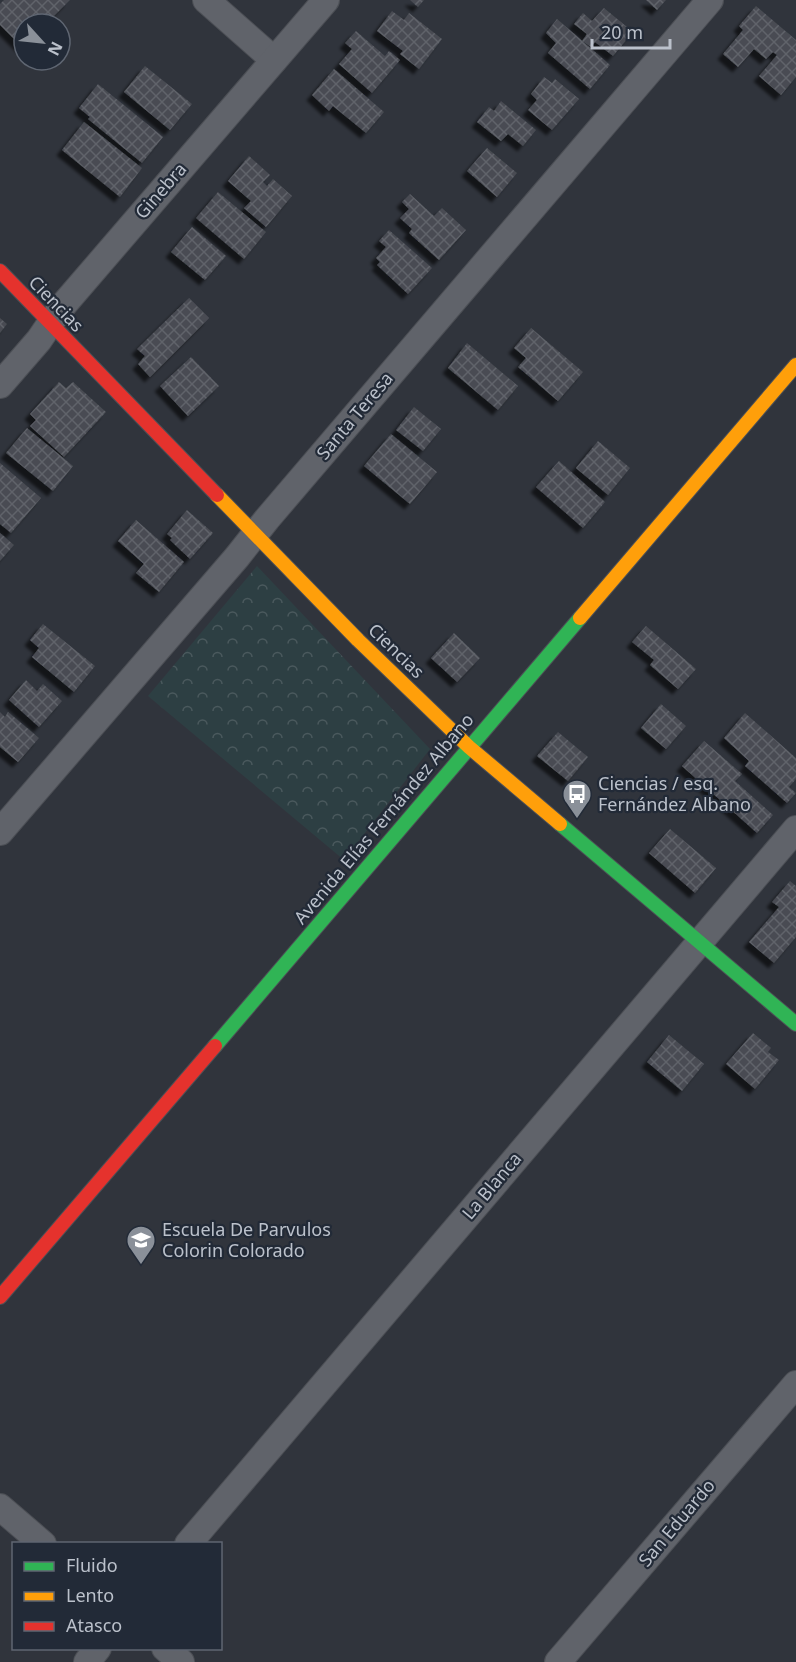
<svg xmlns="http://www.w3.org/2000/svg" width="796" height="1662" viewBox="0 0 796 1662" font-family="'Noto Sans',sans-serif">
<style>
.park{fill:url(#park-crowns)}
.building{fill:url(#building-cross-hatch);filter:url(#shadow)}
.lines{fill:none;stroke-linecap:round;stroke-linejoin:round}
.street-casing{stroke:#4c4f55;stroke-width:28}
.fast-casing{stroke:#4c4f55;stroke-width:16}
.slow-casing{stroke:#4c4f55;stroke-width:16}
.jam-casing{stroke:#4c4f55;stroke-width:16}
.street{stroke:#60636a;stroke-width:26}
.fast{stroke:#30b455;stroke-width:14}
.slow{stroke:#ff9f0a;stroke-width:14}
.jam{stroke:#e5322d;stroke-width:14}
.labels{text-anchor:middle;stroke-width:4.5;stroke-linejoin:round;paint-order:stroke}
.street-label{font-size:18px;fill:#bbc1cb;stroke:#222a37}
.poi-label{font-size:18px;fill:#bbc1cb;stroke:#222a37;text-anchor:start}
</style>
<defs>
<pattern id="park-crowns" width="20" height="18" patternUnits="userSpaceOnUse" patternTransform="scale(1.5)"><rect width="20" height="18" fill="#2d3f43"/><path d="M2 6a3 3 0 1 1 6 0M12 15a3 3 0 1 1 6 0" fill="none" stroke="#4a595d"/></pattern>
<pattern id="building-cross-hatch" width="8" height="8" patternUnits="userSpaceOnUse" patternTransform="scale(1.5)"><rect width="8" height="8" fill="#484b52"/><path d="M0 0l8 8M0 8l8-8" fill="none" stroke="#60636a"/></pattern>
<filter id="shadow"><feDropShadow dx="-5.5" dy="5.5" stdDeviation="1.5" flood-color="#0009"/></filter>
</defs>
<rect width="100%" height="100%" fill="#30343c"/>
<!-- park -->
<path class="park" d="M257,566L430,749L344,860L148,696Z"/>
<!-- building -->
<g class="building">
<path d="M4,0H70L46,24H24V46L22,47L0,25V4Z"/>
<path d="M410,0H424L418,7Z"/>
<path d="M646,0H666L657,10Z"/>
<path d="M756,6L796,40V77L781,95L759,76L777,55L773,52L766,59L754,49L738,67L723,54L743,30L739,26Z"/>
<path d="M604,8L633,32L613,56L595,42L591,47L582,41L587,34L574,24L583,13L592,21Z"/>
<path d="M392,11L404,20L409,13L442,39L419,69L400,54L403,51L377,31Z"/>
<path d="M557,19L610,65L590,89L548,53L556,43L546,33Z"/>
<path d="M356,31L385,56L389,51L400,60L372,93L339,64L352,49L345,43Z"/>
<path d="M145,66L192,104L170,130L124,92Z"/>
<path d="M334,69L384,112L366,133L333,106L329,111L312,95Z"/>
<path d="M544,77L552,83L555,79L579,99L552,130L528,110L537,100L531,94Z"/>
<path d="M98,84L163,137L142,163L88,119L90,117L79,108Z"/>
<path d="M501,101L536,130L523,146L508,134L501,141L477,122L489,107L494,111Z"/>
<path d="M84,122L142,168L120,197L62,150Z"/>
<path d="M487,148L517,173L497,197L467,171Z"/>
<path d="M249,156L270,175L263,182L267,186L273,179L292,196L266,227L244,208L251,201L228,181Z"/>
<path d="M218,192L266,232L244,259L196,218Z"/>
<path d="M410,194L434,216L442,208L466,230L439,260L409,233L412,229L400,218L409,209L402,202Z"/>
<path d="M192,227L226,256L205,280L171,252Z"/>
<path d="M389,230L432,268L408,294L377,265L380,262L376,258L386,247L379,241Z"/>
<path d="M189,298L209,318L150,377L138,364L145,356L137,349Z"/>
<path d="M0,318L7,324L0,333Z"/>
<path d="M531,328L583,372L558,401L518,367L526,358L514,348Z"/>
<path d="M467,343L518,386L498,410L448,368Z"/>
<path d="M191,357L219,386L188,416L160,386Z"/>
<path d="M59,382L66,388L73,382L106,412L64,457L30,426L36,420L30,414Z"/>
<path d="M414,407L441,429L423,451L396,430Z"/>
<path d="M27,428L73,466L53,491L6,453Z"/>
<path d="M391,434L437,472L410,504L364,466Z"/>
<path d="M598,441L630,468L608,495L576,468Z"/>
<path d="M559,461L605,502L583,528L536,487Z"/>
<path d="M0,463L41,498L11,533L0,524Z"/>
<path d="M187,510L213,533L190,559L170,540L172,538L167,534Z"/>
<path d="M136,520L184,562L159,592L136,573L144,564L118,541Z"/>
<path d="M0,533L14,545L0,561Z"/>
<path d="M43,624L95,666L74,692L32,657L39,648L30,640Z"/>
<path d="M646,626L696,669L678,689L650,665L654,660L632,642Z"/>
<path d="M454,633L480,658L457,682L431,658Z"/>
<path d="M26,680L37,691L43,684L62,701L39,727L9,700Z"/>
<path d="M661,704L686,726L666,749L641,728Z"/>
<path d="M0,712L5,717L8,712L39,738L18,762L0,747Z"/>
<path d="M745,713L796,758V779L789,787L796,793L787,803L745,766L749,761L724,738Z"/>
<path d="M558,732L588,757L568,781L537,756Z"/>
<path d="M704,741L742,774L735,781L773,815L757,833L682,766Z"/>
<path d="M670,829L716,868L695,893L649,853Z"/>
<path d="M790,881L796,886V937L774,963L749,942L779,907L772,902Z"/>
<path d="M753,1033L771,1048L768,1052L779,1060L755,1089L726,1064Z"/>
<path d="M669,1035L704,1064L682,1091L647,1062Z"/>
</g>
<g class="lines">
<!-- street casing -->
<g class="street-casing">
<g id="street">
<path d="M206,0L274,60"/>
<path d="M0,385L39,340L60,309L326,0"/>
<path d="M0,832L237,557L267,519L710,0"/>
<path d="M0,1507L43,1544"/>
<path d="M188,1544L796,829"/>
<path d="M165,1648L181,1662"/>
<path d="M87,1662L98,1648"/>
<path d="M558,1662L796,1384"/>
</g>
</g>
<!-- fast casing -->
<g class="fast-casing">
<g id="fast">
<path d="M560,824L796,1024"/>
<path d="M215,1046L580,618"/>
</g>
</g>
<!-- slow casing -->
<g class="slow-casing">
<g id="slow">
<path d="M217,495L358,640L469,747L560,824"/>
<path d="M580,618L796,365"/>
</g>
</g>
<!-- jam casing -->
<g class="jam-casing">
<g id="jam">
<path d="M0,271L217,495"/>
<path d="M0,1297L215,1046"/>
</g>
</g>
<!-- street -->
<use href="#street" class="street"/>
<!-- fast -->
<use href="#fast" class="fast"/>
<!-- slow -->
<use href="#slow" class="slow"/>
<!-- jam -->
<use href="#jam" class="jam"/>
</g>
<!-- icons -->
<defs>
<g id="bus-pin" transform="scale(1.5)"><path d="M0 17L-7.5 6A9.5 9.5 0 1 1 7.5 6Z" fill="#8a9099" stroke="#222a37"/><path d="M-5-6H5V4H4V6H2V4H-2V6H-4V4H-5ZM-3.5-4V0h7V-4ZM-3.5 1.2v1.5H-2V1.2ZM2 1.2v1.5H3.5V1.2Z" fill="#fff"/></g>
<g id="school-pin" transform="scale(1.5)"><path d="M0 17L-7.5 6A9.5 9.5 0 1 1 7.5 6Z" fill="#8a9099" stroke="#222a37"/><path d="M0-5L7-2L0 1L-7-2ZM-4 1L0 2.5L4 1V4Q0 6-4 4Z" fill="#fff"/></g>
</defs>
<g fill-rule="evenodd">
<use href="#bus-pin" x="577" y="794"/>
<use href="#school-pin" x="141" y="1240"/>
</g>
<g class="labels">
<!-- street labels -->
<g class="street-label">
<text transform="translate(161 191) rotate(-49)" y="6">Ginebra</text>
<text transform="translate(56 304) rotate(46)" y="6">Ciencias</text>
<text transform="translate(355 416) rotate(-50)" y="6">Santa Teresa</text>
<text transform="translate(396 651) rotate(44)" y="6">Ciencias</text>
<text transform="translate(384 819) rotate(-50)" y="6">Avenida Elías Fernández Albano</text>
<text transform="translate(492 1186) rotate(-50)" y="6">La Blanca</text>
<text transform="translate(677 1523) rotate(-50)" y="6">San Eduardo</text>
</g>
<!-- poi labels -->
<g class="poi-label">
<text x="598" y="790">Ciencias / esq.<tspan x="598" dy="21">Fernández Albano</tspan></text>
<text x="162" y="1236">Escuela De Parvulos<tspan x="162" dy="21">Colorin Colorado</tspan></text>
</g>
</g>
<!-- legend -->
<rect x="12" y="1542" width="210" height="108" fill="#222a37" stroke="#5f6672" stroke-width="1.5"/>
<rect x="24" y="1562" width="30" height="9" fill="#30b455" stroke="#5f6672" stroke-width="1.5"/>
<text x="66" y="1572" font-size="18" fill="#bbc1cb">Fluido</text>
<rect x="24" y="1592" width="30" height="9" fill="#ff9f0a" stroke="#5f6672" stroke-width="1.5"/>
<text x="66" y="1602" font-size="18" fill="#bbc1cb">Lento</text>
<rect x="24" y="1622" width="30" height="9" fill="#e5322d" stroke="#5f6672" stroke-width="1.5"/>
<text x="66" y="1632" font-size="18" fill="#bbc1cb">Atasco</text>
<!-- north arrow -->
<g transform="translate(42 42) rotate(117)"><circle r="28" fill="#222a37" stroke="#5f6672" stroke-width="1.5"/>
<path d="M0-4.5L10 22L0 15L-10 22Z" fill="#8a9099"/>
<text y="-9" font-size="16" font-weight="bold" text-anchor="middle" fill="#bbc1cb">N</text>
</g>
<!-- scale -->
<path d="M592 39v9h78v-9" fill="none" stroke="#bbc1cb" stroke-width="3"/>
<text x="601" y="39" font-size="18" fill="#bbc1cb" stroke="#222a37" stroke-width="4.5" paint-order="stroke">20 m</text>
</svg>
